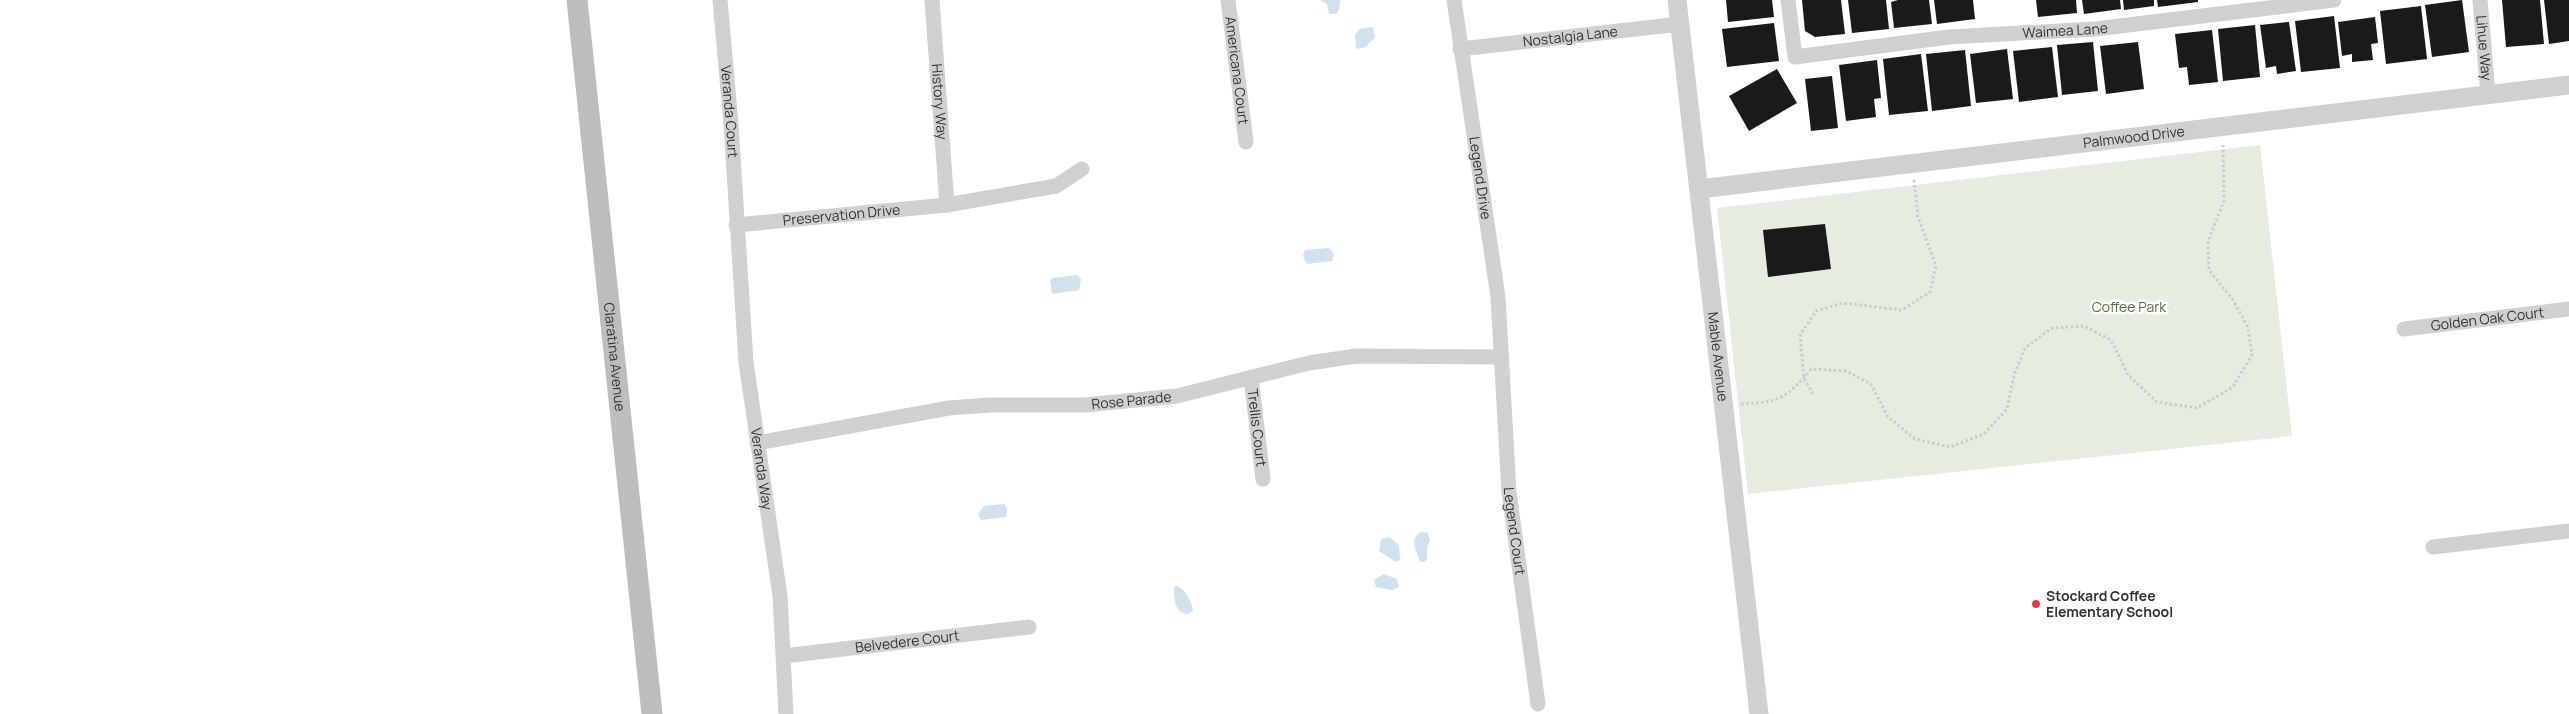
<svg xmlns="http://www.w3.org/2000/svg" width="2569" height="714" viewBox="0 0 2569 714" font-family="Manrope,sans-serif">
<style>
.green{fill:#e6ecdf}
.water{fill:#cfe2ee}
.building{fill:#1a1a1a}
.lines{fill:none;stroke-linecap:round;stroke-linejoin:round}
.path{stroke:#cdcdcd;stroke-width:3;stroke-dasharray:2.5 2.5;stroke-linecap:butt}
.minor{stroke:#d0d0d0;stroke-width:15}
.tertiary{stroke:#d0d0d0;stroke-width:19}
.secondary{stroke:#bdbdbd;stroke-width:21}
.poi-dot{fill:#e63946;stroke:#fff;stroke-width:2}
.labels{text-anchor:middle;stroke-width:5;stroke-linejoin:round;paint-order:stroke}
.street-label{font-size:14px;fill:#333;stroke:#fff}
.park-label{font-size:14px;fill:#56703f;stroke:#fff}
.poi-label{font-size:14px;font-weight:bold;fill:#333;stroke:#fff;text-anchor:start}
</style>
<rect width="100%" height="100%" fill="#fff"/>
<!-- green -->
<path class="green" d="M2260,145L2292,436L1748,494L1717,208Z"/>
<!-- water -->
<g class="water">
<path d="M1320,0H1340L1339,10L1336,14H1329L1327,4Z"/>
<path d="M1373,27L1375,38L1368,44L1367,47L1356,49L1355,35L1359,29Z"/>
<path d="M1329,248L1334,254L1332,261L1307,264L1303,256L1305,250Z"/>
<path d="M1077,275L1081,279L1079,290L1052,294L1050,281L1052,278Z"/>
<path d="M1004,504L1007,508L1006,517L981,520L978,514L984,506Z"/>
<path d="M1421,532L1428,533L1430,540L1427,547V560L1423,562H1420C1417,551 1408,539 1421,532Z"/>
<path d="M1389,537L1399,545L1400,560L1396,562L1379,551L1381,539Z"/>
<path d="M1384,574L1397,579L1399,587L1392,590L1376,587L1374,580Z"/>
<path d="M1176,586C1185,588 1192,602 1193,611L1188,614C1174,613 1174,598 1174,588Z"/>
</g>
<!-- building -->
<g class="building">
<path d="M1726,0H1772L1774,17L1728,22Z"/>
<path d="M1802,0H1841L1845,34L1815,37L1805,31Z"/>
<path d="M1848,0H1886L1889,29L1852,33Z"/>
<path d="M1898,0H1929L1932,24L1894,28L1891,2Z"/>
<path d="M1934,0H1973L1975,19L1937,24Z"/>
<path d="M2036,0H2076L2077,13L2038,17Z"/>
<path d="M2082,0H2120L2121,9L2084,14Z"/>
<path d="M2123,0H2154V6L2124,10Z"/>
<path d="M2157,0H2198V2L2158,7Z"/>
<path d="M2462,0L2469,52L2432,57L2425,5Z"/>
<path d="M2502,0H2540L2544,44L2506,47Z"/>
<path d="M2544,0H2569V41L2549,44Z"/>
<path d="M2421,6L2427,59L2386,64L2380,11Z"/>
<path d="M2334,16L2340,68L2301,72L2295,21Z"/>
<path d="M2375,17L2378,43L2371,44L2373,60L2352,62V54L2342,56L2338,22Z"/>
<path d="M2289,22L2296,71L2277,74L2276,66L2266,68L2260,25Z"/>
<path d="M1774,23L1779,61L1727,67L1722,29Z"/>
<path d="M2255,25L2260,77L2223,81L2218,29Z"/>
<path d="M2212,30L2218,82L2189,85L2187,67L2179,68L2175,34Z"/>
<path d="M2093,42L2098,91L2062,95L2057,45Z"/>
<path d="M2138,42L2144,89L2106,94L2100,46Z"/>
<path d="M2052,47L2058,97L2019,102L2013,51Z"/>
<path d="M2007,49L2013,99L1976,103L1970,54Z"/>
<path d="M1965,50L1971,106L1932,111L1926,54Z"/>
<path d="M1921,54L1928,111L1889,115L1883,59Z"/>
<path d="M1877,60L1881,98L1874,99L1876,117L1846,121L1839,65Z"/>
<path d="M1777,69L1797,103L1749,131L1729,96Z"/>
<path d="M1832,76L1838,128L1811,131L1805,79Z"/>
<path d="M1825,224L1831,269L1768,277L1763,230Z"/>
</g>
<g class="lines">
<!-- path -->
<g class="path">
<path d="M1813,394L1804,378L1800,335L1816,311L1843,303L1902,310L1930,292L1936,266L1918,217L1914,180"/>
<path d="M1741,404C1780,402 1786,399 1811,369L1846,371L1871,384L1888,417L1915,439L1950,447L1984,434L2007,409L2014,375L2025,348L2052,328L2084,326L2111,340L2128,375L2157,402L2197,408L2233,387L2252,355L2248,327L2233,300L2209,270L2208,241L2224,201L2223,145"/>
</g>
<!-- minor -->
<g class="minor">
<path id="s1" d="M720,0L731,124L746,362L780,596L786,714"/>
<path id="s2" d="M932,0L947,205"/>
<path id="s3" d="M1228,0L1246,142"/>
<path id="s4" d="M1454,0L1498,297L1509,492L1538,704"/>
<path id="s5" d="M1788,0L1795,57L1949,37L2095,29L2334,0"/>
<path id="s6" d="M2480,0L2488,94"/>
<path id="s7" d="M1460,49L1680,24"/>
<path id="s8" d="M736,225L947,205L1056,186L1082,169"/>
<path id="s9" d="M2404,329L2569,309"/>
<path id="s10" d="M1251,377L1263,479"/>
<path id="s11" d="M757,443L949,408L990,405H1085L1177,396L1309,363L1356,356L1502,357"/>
<path d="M2433,547L2569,531"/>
<path id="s12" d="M784,656L1029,627"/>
</g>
<!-- tertiary -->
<g class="tertiary">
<path id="s13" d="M1677,0L1759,714"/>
<path id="s14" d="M1699,189L2569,85"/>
</g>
<!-- secondary -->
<path class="secondary" id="s15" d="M577,0L652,714"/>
</g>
<!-- markers -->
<circle class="poi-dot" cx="2036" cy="604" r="5"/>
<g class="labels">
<!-- street labels -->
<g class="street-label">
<text dy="5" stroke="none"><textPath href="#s5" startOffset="329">Waimea Lane</textPath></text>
<text dy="5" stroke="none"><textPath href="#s7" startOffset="111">Nostalgia Lane</textPath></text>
<text dy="5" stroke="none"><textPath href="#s6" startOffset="48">Lihue Way</textPath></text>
<text dy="5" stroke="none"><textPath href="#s3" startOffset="71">Americana Court</textPath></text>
<text dy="5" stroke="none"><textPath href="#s2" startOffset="102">History Way</textPath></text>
<text dy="5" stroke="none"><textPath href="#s1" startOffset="112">Veranda Court</textPath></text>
<text dy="5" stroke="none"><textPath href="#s14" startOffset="438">Palmwood Drive</textPath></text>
<text dy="5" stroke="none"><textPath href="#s4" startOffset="180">Legend Drive</textPath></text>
<text dy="5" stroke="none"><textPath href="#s8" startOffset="106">Preservation Drive</textPath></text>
<text dy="5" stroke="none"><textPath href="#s9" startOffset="84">Golden Oak Court</textPath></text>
<text dy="5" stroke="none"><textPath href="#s15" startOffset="359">Claratina Avenue</textPath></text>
<text dy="5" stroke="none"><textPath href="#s13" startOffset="359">Mable Avenue</textPath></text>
<text dy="5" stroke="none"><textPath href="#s11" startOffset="378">Rose Parade</textPath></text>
<text dy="5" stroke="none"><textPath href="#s10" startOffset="51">Trellis Court</textPath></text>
<text dy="5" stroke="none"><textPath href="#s1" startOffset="471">Veranda Way</textPath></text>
<text dy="5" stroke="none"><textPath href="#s4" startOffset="535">Legend Court</textPath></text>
<text dy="5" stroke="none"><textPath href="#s12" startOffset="124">Belvedere Court</textPath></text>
</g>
<!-- park labels -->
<g class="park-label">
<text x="2129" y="312">Coffee Park</text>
</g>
<!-- poi labels -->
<g class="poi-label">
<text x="2046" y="601">Stockard Coffee<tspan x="2046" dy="16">Elementary School</tspan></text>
</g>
</g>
</svg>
